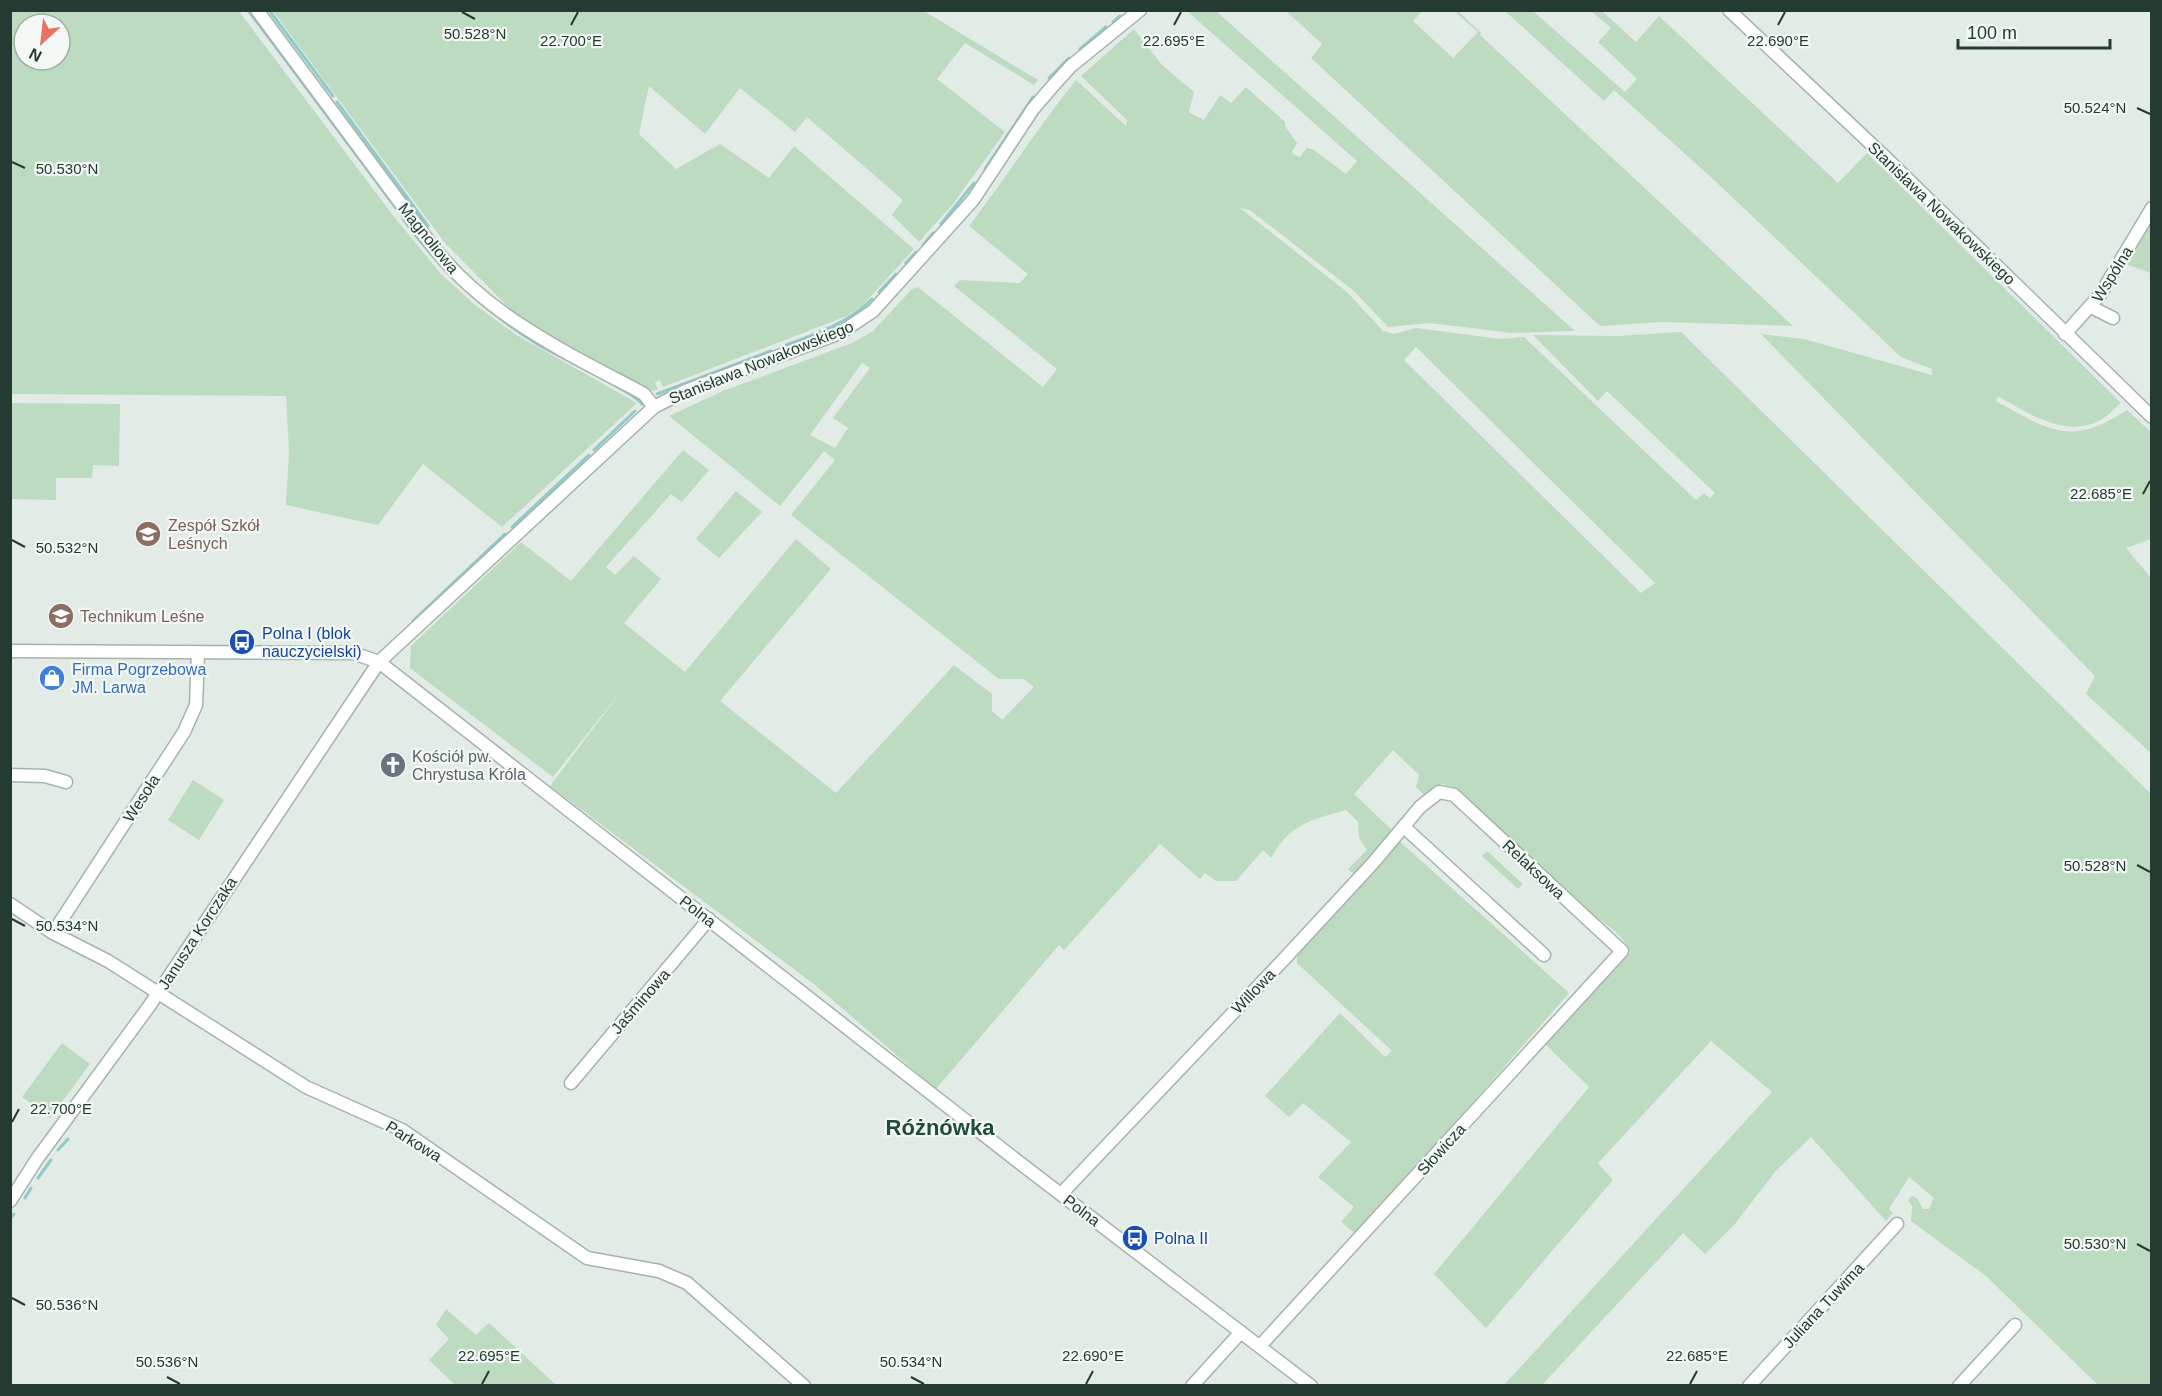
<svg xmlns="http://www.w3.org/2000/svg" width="2162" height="1396" viewBox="0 0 2162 1396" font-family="Helvetica,sans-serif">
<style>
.green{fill:#bddbc1;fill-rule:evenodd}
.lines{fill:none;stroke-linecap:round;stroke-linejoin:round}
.stream{stroke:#8fcbcc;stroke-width:3}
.minor-casing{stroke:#a6b3ac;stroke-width:15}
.minor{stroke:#fff;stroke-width:12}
.ticks{fill:none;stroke:#243b31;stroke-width:2}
.labels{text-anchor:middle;stroke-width:4.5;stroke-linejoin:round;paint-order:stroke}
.street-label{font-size:16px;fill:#243b31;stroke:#f3f8f5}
.education-label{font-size:16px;fill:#785e54;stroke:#f3f8f5;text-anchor:start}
.transit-label{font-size:16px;fill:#164399;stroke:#f3f8f5;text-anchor:start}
.shop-label{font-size:16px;fill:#366cbe;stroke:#f3f8f5;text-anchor:start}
.worship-label{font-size:16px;fill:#5b616d;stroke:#f3f8f5;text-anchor:start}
.district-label{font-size:22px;font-weight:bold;fill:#214c3b;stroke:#f3f8f5}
.ticks-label{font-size:15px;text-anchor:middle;fill:#243b31;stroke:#f3f8f5;stroke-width:4.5;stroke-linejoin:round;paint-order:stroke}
</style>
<rect width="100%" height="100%" fill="#e3ebe6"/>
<!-- green -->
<g class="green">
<path d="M238,10L395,218L441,274L475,305L518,336L637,403L502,527L423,464L378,525L286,505L289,451L286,396L11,394V11ZM24,24H60V60H24Z"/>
<path d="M273,11H924L1038,80L1034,85L965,43L937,79L1005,132L953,204L919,242L892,215L903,200L807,117L795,132L740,88L705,134L649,86L639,134L676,169L720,144L769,178L794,146L914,249L862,306L847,316L663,387L660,380L655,382L658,389L653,391L595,363L520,319L445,243Z"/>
<path d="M1187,11H1216L1575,331L1511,333L1430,323L1388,327L1354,291L1250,210L1240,208L1347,292L1383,331L1394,334L1416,328L1500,339L1524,337L1696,500L1704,493L1710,498L1715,493L1607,391L1598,401L1533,335L1618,336L1681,332L2151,794V1385H2098L1986,1276L1911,1221L1912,1206L1908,1200L1912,1196L1917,1198L1923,1209H1929L1934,1198L1909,1177L1889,1209L1893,1213L1886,1221L1811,1137L1775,1172L1734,1225L1705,1254L1683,1233L1542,1385H1504L1772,1092L1711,1041L1598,1163L1613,1180L1486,1328L1434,1274L1589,1087L1544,1043L1624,957L1631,953C1624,935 1606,924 1590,913L1465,800L1460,792L1443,784L1435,787L1426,797L1416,787L1419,775L1393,750L1354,794L1394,832L1355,875L1348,869L1367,850L1359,838L1358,822L1346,810C1310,820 1290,824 1271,858L1263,850L1236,881H1216L1205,873L1200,879L1160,844L1064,950L1059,945L936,1089L815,985L550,786L622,690L553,777L410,668L411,646L521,542L571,581L683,450L709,470L682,502L671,494L606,567L615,575L634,556L661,579L624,623L685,672L796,539L831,569L720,701L836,793L954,665L992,694V711L1002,720L1034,687L1024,679H999L791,515L835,460L824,451L780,506L669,416L723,391L852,343L873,331L912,289L918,287L1043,387L1057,369L954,286L960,280L1020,283L1028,274L969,226C1006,178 1038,127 1076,80L1126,126L1127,120L1081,76L1134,29L1162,65L1194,92L1189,112L1204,120L1220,95L1231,103L1246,87L1285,122V126L1297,143L1292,152L1294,155L1300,157L1307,148L1314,150L1346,174L1357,161ZM1416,347L1655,583L1641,593L1404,360ZM862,363L870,368L833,418L848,428L835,448L810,435Z"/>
<path d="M1286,11H1422L1413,21L1453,58L1478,32L1454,11H1458L1481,33L1480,35L1793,326L1662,322L1600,326L1311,58L1322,44Z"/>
<path d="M1505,11H1533L1625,92L1637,79L1598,42L1611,28L1591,11H1602L1636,42L1659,16L1838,183L1867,153L2121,403C2114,409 2107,417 2099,421C2065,438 2027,413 1998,396L1996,401C2050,431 2071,447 2127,410L2151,432V539L2126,548L2151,578V753L2086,694L2095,676L1761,334L1804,339L1932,375V369L1901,357L1713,179L1614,90L1604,101Z"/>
<path d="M2151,224V273L2125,264Z"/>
<path d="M11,403L120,404L119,466L93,465L92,478H56V500L11,499Z"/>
<path d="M736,491L762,512L719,558L696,539Z"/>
<path d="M193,780L224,800L199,840L168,820Z"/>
<path d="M1399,841L1569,993L1357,1235L1341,1222L1354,1207L1318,1177L1351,1142L1303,1103L1289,1117L1265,1096L1340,1013L1385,1057L1392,1051L1297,963V955Z"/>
<path d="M1487,851L1523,884L1518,889L1482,856Z"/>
<path d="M62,1043L90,1064L50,1118L22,1097Z"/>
<path d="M446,1309L476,1335L489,1323L556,1385L480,1386L477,1383L474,1385H455L429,1360L449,1339L436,1325Z"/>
</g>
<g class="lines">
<!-- stream -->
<g class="stream">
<path d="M248,10L396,208"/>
<path d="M269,10L333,96"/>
<path d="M1113,22L1120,16"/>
<path d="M1080,49L1106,27"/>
<path d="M1049,78L1069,58"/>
<path d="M337,102L428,226"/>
<path d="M985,169L1033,97"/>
<path d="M403,219C441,270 484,312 539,345C559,357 631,390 642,404"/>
<path d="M941,224L974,183"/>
<path d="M923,245L933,233"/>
<path d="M906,263L916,252"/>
<path d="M879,292L896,274"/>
<path d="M781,347C812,335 848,324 872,299"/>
<path d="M657,394L771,351"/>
<path d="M594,450L635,411"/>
<path d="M512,527L589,455"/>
<path d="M413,621L505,534"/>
<path d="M58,1150L68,1139"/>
<path d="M38,1178L51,1160"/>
<path d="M25,1198L31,1188"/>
<path d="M10,1219L14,1214"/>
</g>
<!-- minor casing -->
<g class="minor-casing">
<g id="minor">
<path d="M257,10L430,243C483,312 557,348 633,388L644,394L654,407"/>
<path d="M1729,10L1885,157L2152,417"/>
<path d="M2091,307L2113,318"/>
<path d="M2065,334L2100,295L2152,208"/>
<path d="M10,651L353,653L379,662L1020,1163L1311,1386"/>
<path d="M10,775L45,776L66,782"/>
<path d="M1404,827L1544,955"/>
<path d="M10,904L53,933L108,961L306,1087L402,1130L587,1258L659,1271L687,1283L804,1386"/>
<path d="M53,933L184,732L196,705L198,653"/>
<path d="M571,1083L709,919"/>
<path d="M1061,1194L1286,957L1373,863L1420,807L1439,792L1454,795L1622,951L1260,1346"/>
<path d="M10,1201L37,1159L150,1005L379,662L654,407L685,391L840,333L873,311L973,200L1033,109L1051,88L1071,66L1140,10"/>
<path d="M1192,1386L1241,1332"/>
<path d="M1749,1386L1897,1224"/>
<path d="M1959,1386L2015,1325"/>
</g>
</g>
<!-- minor -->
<use href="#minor" class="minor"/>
</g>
<!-- ticks -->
<path class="ticks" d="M462,12L475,19M571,25L578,12M1174,25L1181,12M1778,25L1785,12M2137,108L2150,114M12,162L25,168M2143,494L2150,481M12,540L25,547M2137,865L2150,872M12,919L25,926M12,1122L19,1109M2137,1244L2150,1251M12,1298L25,1305M167,1377L180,1384M911,1377L924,1384M482,1384L489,1371M1086,1384L1093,1371M1690,1384L1697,1371"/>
<!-- icons -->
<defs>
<g id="school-disc" transform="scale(1.35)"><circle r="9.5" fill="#8d6e63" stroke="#f3f8f5"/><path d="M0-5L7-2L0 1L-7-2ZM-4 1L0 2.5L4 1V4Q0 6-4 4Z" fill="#fff"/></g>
<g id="bus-disc" transform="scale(1.35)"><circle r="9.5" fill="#1a4fb4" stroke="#f3f8f5"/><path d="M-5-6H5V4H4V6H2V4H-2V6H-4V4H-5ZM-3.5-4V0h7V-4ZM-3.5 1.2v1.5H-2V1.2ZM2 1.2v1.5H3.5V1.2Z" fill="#fff"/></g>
<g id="shop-disc" transform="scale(1.35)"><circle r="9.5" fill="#3f7fe0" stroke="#f3f8f5"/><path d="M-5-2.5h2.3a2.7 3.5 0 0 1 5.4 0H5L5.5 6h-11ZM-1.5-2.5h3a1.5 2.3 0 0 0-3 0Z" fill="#fff"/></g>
<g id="church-disc" transform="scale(1.35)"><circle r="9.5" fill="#6b7280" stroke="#f3f8f5"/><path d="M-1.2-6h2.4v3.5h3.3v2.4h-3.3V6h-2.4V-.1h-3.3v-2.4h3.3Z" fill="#fff"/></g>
</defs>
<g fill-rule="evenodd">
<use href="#school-disc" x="148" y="534"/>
<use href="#school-disc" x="61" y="616"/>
<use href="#bus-disc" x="242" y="642"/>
<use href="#shop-disc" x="52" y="678"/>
<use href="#church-disc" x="393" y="765"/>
<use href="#bus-disc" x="1135" y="1238"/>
</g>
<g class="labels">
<!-- street labels -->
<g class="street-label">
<text transform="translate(1942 213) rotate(44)" y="6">Stanisława Nowakowskiego</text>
<text transform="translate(429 238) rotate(51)" y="6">Magnoliowa</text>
<text transform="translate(2112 274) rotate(-58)" y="6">Wspólna</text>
<text transform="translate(761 362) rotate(-22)" y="6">Stanisława Nowakowskiego</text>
<text transform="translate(141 798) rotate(-57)" y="6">Wesoła</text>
<text transform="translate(1534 869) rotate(43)" y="6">Relaksowa</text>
<text transform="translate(698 911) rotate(38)" y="6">Polna</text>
<text transform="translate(197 933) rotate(-57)" y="6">Janusza Korczaka</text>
<text transform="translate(1253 991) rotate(-46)" y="6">Willowa</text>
<text transform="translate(640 1001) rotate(-49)" y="6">Jaśminowa</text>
<text transform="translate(414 1141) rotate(32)" y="6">Parkowa</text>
<text transform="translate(1441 1149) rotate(-48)" y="6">Słowicza</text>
<text transform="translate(1082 1210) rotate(37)" y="6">Polna</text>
<text transform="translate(1823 1305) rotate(-47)" y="6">Juliana Tuwima</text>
</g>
<!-- education labels -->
<g class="education-label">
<text x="168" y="531">Zespół Szkół<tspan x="168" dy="18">Leśnych</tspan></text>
<text x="80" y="622">Technikum Leśne</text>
</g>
<!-- transit labels -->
<g class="transit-label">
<text x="262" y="639">Polna I (blok<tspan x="262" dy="18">nauczycielski)</tspan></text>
<text x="1154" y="1244">Polna II</text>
</g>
<!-- shop labels -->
<g class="shop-label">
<text x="72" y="675">Firma Pogrzebowa<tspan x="72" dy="18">JM. Larwa</tspan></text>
</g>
<!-- worship labels -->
<g class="worship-label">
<text x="412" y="762">Kościół pw.<tspan x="412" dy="18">Chrystusa Króla</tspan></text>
</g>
<!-- district labels -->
<g class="district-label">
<text x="940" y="1135">Różnówka</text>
</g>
</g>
<g class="ticks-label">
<text x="475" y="39">50.528°N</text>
<text x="571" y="46">22.700°E</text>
<text x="1174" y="46">22.695°E</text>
<text x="1778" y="46">22.690°E</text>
<text x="2095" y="113">50.524°N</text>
<text x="67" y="174">50.530°N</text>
<text x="2101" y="499">22.685°E</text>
<text x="67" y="553">50.532°N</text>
<text x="2095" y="871">50.528°N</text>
<text x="67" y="931">50.534°N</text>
<text x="61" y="1114">22.700°E</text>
<text x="2095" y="1249">50.530°N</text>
<text x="67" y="1310">50.536°N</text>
<text x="489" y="1361">22.695°E</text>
<text x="1093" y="1361">22.690°E</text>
<text x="1697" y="1361">22.685°E</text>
<text x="167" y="1367">50.536°N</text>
<text x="911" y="1367">50.534°N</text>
</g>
<!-- border -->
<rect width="2162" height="1396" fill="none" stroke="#243b31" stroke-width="24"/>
<!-- north arrow -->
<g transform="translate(42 42) rotate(207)"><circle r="28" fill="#f3f8f5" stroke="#a0aca7" stroke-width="1.5"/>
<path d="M0-4.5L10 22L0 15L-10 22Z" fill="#e77265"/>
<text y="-9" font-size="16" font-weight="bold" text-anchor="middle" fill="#243b31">N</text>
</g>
<!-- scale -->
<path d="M1958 39v9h152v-9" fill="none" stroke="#243b31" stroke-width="3"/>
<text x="1967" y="39" font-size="18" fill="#243b31" stroke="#f3f8f5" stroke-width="4.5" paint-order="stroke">100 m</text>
</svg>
